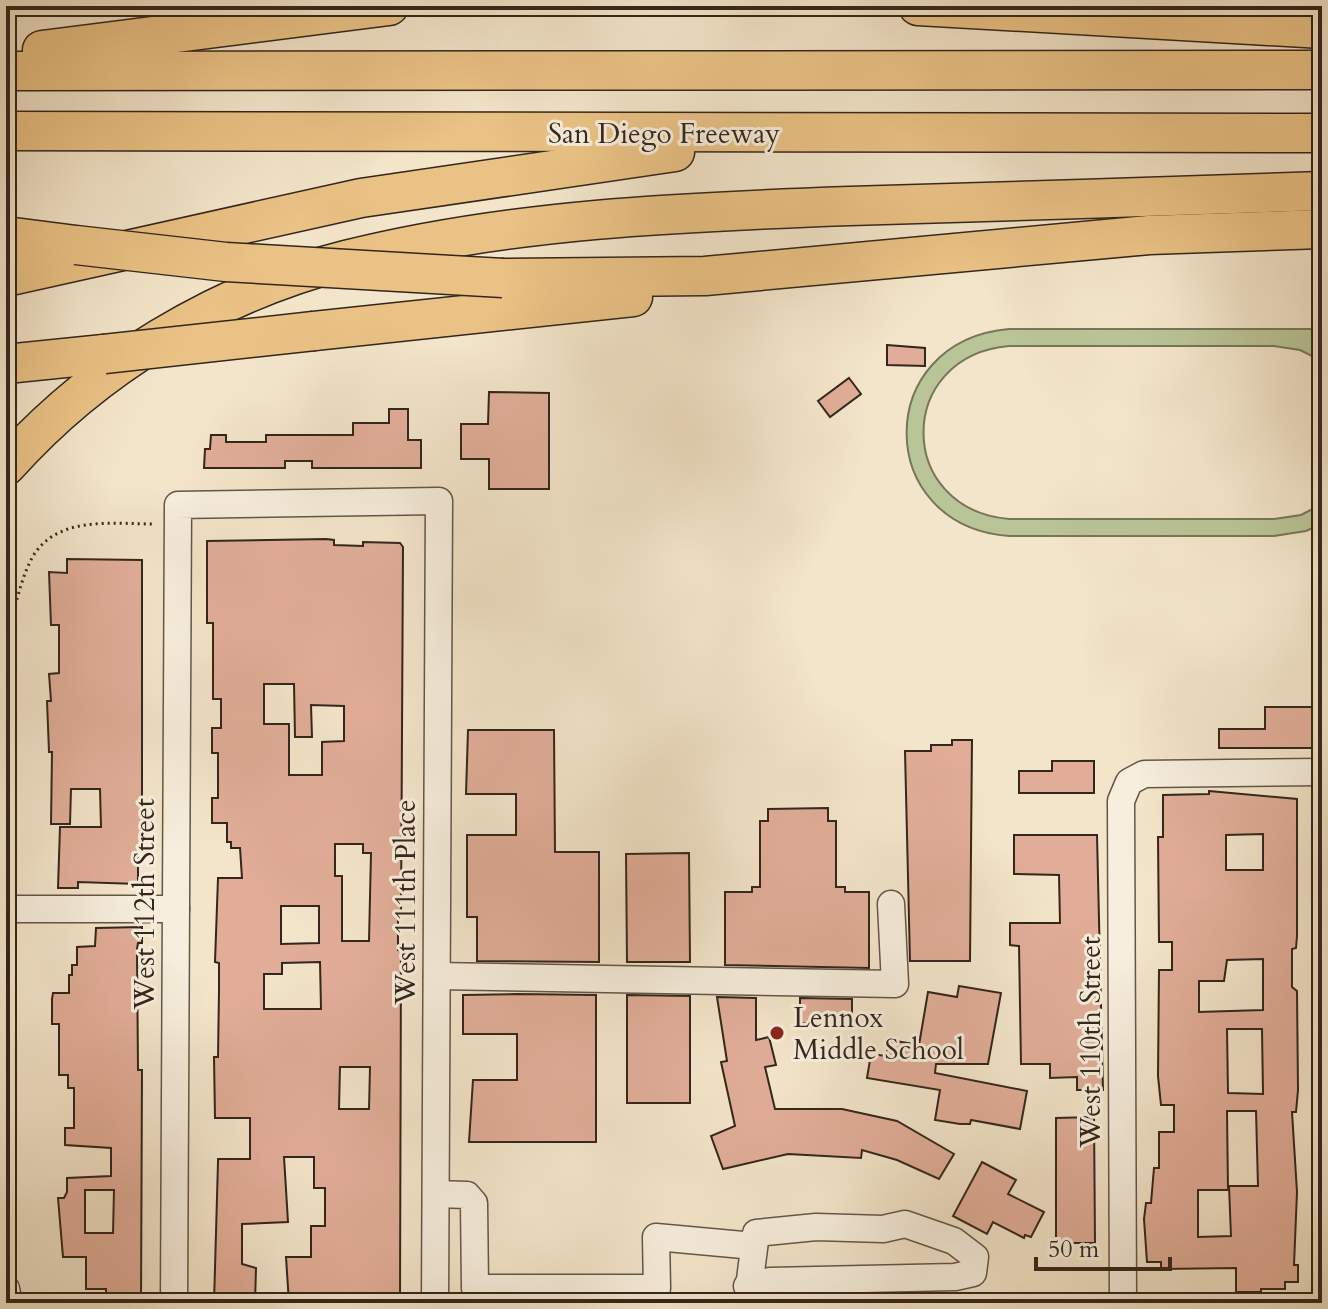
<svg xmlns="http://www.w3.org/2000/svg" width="1328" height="1309" viewBox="0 0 1328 1309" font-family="Cardo,serif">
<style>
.green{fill:#bac597;stroke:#76765a;stroke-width:2}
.building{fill:#e1ad98;stroke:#33261c;stroke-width:2;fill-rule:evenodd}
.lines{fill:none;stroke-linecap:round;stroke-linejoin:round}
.minor-casing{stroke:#635648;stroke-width:29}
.highway-casing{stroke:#33261c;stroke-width:41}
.path{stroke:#33261c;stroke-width:3;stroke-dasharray:2 4;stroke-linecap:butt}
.minor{stroke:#f7eedd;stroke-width:26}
.highway{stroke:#eac285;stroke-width:38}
.highway-bridge-casing{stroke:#33261c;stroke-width:41;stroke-linecap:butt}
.highway-bridge{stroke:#eac285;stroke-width:38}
.poi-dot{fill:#8f2418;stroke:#f7eedd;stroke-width:3}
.labels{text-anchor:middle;stroke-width:6;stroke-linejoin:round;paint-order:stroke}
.street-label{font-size:28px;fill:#33261c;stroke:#f7eedd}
.poi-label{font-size:28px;fill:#33261c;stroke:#f7eedd;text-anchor:start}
</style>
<rect width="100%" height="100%" fill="#f3e5ca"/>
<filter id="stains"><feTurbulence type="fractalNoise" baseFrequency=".0025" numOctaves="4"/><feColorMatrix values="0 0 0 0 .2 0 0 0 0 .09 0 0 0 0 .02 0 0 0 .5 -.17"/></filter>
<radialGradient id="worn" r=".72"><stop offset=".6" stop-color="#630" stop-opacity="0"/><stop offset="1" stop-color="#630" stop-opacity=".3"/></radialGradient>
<!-- green -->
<path class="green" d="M1009,329H1322V361L1300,350L1274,346H1009C895,356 895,509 1009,519H1274L1301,515L1322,504V524L1306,531L1274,536H1009C873,526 872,341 1009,329Z"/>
<!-- building -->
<g class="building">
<path d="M887,345L925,348V366L887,365Z"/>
<path d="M849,378L861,394L830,417L818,401Z"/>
<path d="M489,392L549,393V489H489V459H461V424H488Z"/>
<path d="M389,409H408V440H421V468H312V461H285V468H204L205,449H210L211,435H226V442H266V435H353V423H389Z"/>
<path d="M326,539L334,540V545L363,546V542L400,543L403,547L401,918H398V950H401L400,1303H289L286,1257H311V1226H325V1188H314V1157H284L288,1222L242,1224V1264L256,1268L255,1303H214L218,1162V1159H250V1118H215L214,1057H218L219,990V963L215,962L218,878H242L240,848H231V842H227V823H212V798H218V753H212V728H221V699H213V623H207V541ZM264,684H294L295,737H312L311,705L344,706V741L322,742V775H289V724H264ZM335,844H363V853H371L369,941H342V876H335ZM281,906H319V943L281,944ZM320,962L321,1009H264V974H282V963ZM340,1067H370L369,1109H339Z"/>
<path d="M67,559L142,560V852H138V884L78,882V888H58L60,827H101L100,789H71L70,824H51L52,752H49L47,701H51L49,674L59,673V625H51L49,572L67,573Z"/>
<path d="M1265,707H1322V748H1219V729H1265Z"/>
<path d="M468,730H554L555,852H599V962L477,961V917H467V835H516V794H466Z"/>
<path d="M952,740H972L970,961H910L905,751H931V745H952Z"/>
<path d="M1052,761H1094V793H1019V771H1052Z"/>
<path d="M1209,791L1297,799V936L1296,948L1292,949V987L1297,991L1298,1090L1296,1112H1292L1297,1192L1294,1265H1298V1282H1285V1289H1261V1292H1236V1268L1161,1269V1262H1147L1144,1219L1146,1203H1151L1154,1168H1159V1132H1174V1105H1161L1158,1076L1159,970H1172V942H1159L1158,837H1163V795L1209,794ZM1263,834V870H1226V835ZM1263,959V1010L1199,1012V981H1224L1227,960ZM1227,1029H1262L1263,1094L1228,1093ZM1227,1111H1256L1258,1186H1229L1231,1236L1198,1237V1190H1228Z"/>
<path d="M828,808V821H836V887H845V892H869V968L725,965V892H752V887H760V821H768V809Z"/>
<path d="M1014,835H1097L1103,1090H1077V1077L1050,1078V1064H1021L1019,946L1010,945V923H1060L1059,875L1014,874Z"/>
<path d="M689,853L690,962H627L626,854Z"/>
<path d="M142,927V943H138L137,949L138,1070H142L141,1303H106V1289H86V1257H63L58,1198H64L67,1192V1178L111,1176V1148L65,1145V1128H74V1088H68V1075H59V1024H52V999L53,993H69V975H72V965H77V947L95,946L96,928ZM85,1190H114L113,1233H85Z"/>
<path d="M959,986L1001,993L988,1064H936L935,1073L1027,1091L1020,1129L971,1120L970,1124H960L935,1120L940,1090L867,1078L871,1054L886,1056L889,1043L896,1041L919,1045L928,992L957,997Z"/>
<path d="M517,994L596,995V1142H469L473,1080H517V1034H463V995Z"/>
<path d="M627,995L690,996V1103H627Z"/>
<path d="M717,997L756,998V1040L769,1037L776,1065L765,1067L775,1109H842L897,1121L954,1154L939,1179L897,1160L862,1150L861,1158L788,1154L723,1169L711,1136L735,1126L721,1062L727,1061Z"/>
<path d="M800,998L852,999V1023H800Z"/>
<path d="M1094,1117L1095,1243H1056V1118Z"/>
<path d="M982,1162L1016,1180L1008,1194L1044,1212L1031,1237L1025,1235L1024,1238L993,1222L987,1234L953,1216Z"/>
</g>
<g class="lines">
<!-- minor casing -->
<g class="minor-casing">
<g id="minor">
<path d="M6,909H176"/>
<path d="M437,976L895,984L891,904"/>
<path d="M436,1194L467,1195L474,1203L475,1288H657L656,1237L754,1246"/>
<path d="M6,1289L9,1303"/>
<path d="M174,1303L178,505L439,501L435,1303"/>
<path d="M747,1303L756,1233L816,1227L883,1229L905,1224L954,1241L975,1257L973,1273L955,1277L770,1281L747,1286"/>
<path d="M1123,1303L1121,801L1129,782L1144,774L1322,772"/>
</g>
</g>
<!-- highway casing -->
<g class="highway-casing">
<g id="highway">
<path d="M918,6L1322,29"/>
<path d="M42,50L389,6"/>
<path d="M6,71L1322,70"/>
<path d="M6,131L1322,133"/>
<path d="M6,236L76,245"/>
<path d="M6,277L361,198L675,152"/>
<path d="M503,278L705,276L1149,235L1322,229"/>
<path d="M314,331L633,297"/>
<path d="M6,364L104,354"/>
<path d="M6,466C94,367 218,292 346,260C509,219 683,212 850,206C1007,201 1165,197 1322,191"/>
</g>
</g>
<!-- path -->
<path class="path" d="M6,634C16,610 19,582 32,558C56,515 112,524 155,524"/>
<!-- minor -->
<use href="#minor" class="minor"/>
<!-- highway -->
<use href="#highway" class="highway"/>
<!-- highway-bridge casing -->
<g class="highway-bridge-casing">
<g id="highway-bridge">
<path d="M76,245L226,262L503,278"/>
<path d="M104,354L314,331"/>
</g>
</g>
<!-- highway-bridge -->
<use href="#highway-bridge" class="highway-bridge"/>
</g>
<!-- markers -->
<circle class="poi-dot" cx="777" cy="1033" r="8"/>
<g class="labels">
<!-- street labels -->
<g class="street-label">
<text x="664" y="143">San Diego Freeway</text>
<text transform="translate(405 902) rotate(-90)" y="10">West 111th Place</text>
<text transform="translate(144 904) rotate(-90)" y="10">West 112th Street</text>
<text transform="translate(1090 1042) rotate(-90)" y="10">West 110th Street</text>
</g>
<!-- poi labels -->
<g class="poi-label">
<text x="793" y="1027">Lennox<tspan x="793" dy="32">Middle School</tspan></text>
</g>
</g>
<!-- margin -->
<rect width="1328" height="1309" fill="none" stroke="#f3e5ca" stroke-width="32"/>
<rect x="8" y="8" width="1312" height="1293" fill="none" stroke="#33261c" stroke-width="4"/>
<rect x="16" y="16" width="1296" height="1277" fill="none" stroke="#33261c" stroke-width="2"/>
<!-- scale -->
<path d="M1036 1257v12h134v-12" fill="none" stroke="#33261c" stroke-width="4"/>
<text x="1048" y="1257" font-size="24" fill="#33261c" stroke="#f7eedd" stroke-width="6" paint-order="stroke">50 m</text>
<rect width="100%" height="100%" filter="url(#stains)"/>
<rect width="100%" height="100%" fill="url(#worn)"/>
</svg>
